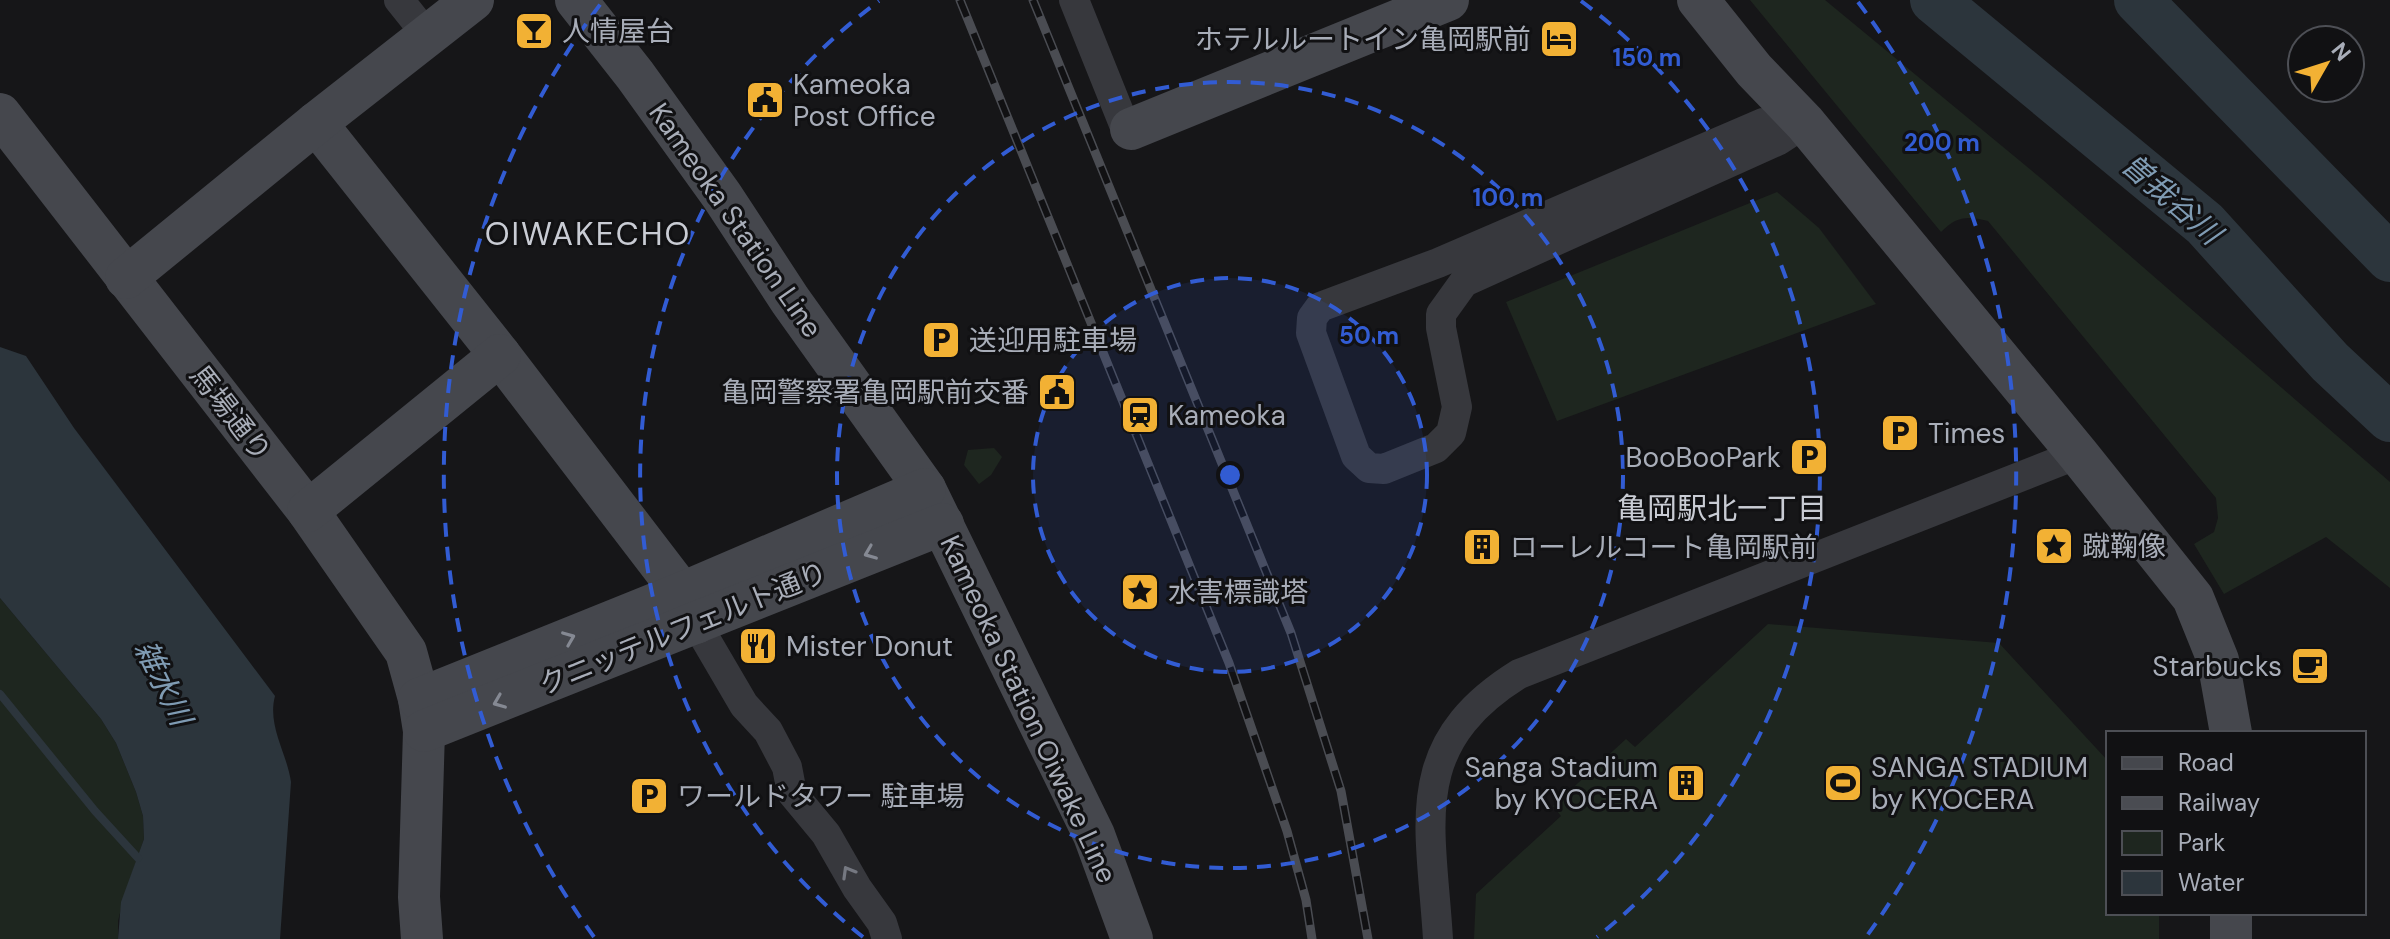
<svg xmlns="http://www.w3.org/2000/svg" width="2390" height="939" viewBox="0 0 2390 939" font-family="'DM Sans','Noto Sans JP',sans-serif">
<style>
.green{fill:#1e261f}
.water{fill:#2c353c}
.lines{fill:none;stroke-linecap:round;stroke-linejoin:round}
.stream{stroke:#2c353c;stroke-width:8}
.river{stroke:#2c353c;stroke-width:48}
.street{stroke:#37383d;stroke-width:30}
.secondary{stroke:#45474d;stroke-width:42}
.rail-casing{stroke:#4a4c52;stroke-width:9}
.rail{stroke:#111113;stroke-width:6;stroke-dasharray:18;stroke-linecap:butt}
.oneway{stroke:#858993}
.oneway2{stroke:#757881}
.ring{fill:none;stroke:#325cd3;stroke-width:4;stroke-dasharray:14 10}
.labels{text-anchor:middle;stroke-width:6;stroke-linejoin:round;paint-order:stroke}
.poi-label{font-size:28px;fill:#a8adb8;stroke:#111113;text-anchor:start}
.street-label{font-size:28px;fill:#a8adb8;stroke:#111113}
.water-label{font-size:30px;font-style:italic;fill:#7f9bb3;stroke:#111113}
.neighbourhood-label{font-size:30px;fill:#c9ccd4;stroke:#111113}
.quarter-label{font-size:32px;letter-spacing:2px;fill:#c9ccd4;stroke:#111113}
.centre{fill:#325cd3;stroke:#111113;stroke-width:4}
.ring-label{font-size:24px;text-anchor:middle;font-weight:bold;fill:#325cd3;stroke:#111113;stroke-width:6;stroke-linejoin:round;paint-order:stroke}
</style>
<rect width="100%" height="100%" fill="#161618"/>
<!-- green -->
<g class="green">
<path d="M1750,0H1825L2043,180L2390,482V588L2326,537L2224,594L2194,544L2214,532L2218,518L2216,498L1988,221C1967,216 1957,216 1941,232Z"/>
<path d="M1777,192L1819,228L1876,304L1557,421L1506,302Z"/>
<path d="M994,448L1002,457L991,475L979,484L964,465L968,450Z"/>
<path d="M0,598L101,719L116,743L136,792L143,816L144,839L125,893L118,921V939H0Z"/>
<path d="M1768,624L1999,643L2108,761V913H2159V939H1474L1476,894L1561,816L1553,806L1626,739L1635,747Z"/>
</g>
<!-- water -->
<path class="water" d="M0,347L26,356L74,428L275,696C267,726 287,753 291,782L280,939H118L121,902L144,839L143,816L136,792L116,743L101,719L0,598Z"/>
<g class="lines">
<!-- stream -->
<path class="stream" d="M0,694L95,811L138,858"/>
<!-- river -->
<g class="river">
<path d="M1934,0L2205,224L2330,362L2390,418"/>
<path d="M2138,0L2390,258"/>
</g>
<!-- street -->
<g class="street">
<path d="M399,0L427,35"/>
<path d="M1074,0L1125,127L1131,129"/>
<path d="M1763,123H1805L1779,140L1464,282L1441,314V328L1457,407L1451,433L1436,448L1384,469L1369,468L1356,456L1311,333L1312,318L1320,307L1438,263Z"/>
<path d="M696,623L744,705L768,731L787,767L792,793L826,834L857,888L882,923L887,939"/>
<path d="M1438,939C1431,823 1405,745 1519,674L2078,454"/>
</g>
<!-- secondary -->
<g class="secondary">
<path d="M576,0L635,75L722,196L790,300L925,489L1094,835L1132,939"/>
<path d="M1698,0L1754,70L1805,123L2078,454L2193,598L2218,660L2231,733"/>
<path d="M0,114L308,511L406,652L419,699L424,731L419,897L422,939"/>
<path d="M316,123L500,355L682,593L696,623"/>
<path d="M1131,129L1448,0"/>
<path d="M126,278L316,123L473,0"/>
<path d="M308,511L500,355"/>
<path d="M419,699L682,593L925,489"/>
<path d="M424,731L943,524"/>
<path d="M2231,913V939"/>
</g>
<!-- rail casing -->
<g class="rail-casing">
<g id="rail">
<path d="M960,0L1229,663L1287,831L1306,900L1312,939"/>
<path d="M1033,0L1291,633L1341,791L1368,939"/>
</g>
</g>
<!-- rail -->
<use href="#rail" class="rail"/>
</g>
<!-- one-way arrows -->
<defs><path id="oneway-chevron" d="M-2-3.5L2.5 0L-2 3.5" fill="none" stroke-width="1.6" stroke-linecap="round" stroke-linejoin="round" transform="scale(2)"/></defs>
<g class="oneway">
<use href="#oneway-chevron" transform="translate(870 553) rotate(158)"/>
<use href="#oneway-chevron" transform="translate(569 638) rotate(-22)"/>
<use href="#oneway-chevron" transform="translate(499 702) rotate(158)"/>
</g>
<use class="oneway2" href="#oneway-chevron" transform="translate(848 872) rotate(-120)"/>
<!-- distance rings -->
<circle cx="1230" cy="475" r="197" fill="#325cd3" fill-opacity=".12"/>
<g class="ring">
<circle cx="1230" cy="475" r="197"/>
<circle cx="1230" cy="475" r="393"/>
<path d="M863 937A590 590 0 0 1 879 1M1581 1A590 590 0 0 1 1597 937"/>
<path d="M594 937A786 786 0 0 1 602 2M1858 2A786 786 0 0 1 1866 937"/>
</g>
<!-- icons -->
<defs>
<g id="bar-square" transform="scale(2)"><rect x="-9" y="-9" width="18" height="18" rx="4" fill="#f2b134" stroke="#111113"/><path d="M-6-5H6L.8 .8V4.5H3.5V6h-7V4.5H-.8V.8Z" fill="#111"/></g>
<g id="hotel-square" transform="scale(2)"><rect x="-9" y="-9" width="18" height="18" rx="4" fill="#f2b134" stroke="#111113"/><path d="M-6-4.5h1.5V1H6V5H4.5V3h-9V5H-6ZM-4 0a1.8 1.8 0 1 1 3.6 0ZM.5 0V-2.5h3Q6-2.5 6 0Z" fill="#111"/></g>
<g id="civic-square" transform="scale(2)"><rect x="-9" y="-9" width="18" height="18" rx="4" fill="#f2b134" stroke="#111113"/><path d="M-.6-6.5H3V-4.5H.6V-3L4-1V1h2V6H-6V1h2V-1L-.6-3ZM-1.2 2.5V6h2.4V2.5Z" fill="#111"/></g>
<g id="parking-square" transform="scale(2)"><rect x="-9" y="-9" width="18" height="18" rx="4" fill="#f2b134" stroke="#111113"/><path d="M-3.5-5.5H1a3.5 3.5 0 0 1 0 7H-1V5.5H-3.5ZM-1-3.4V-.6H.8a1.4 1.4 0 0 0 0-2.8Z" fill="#111"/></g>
<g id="station-square" transform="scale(2)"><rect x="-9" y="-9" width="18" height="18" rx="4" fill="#f2b134" stroke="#111113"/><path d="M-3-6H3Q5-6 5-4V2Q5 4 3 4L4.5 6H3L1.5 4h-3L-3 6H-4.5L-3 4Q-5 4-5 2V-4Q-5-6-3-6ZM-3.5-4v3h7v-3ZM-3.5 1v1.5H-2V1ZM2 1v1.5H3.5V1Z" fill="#111"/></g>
<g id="sight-square" transform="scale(2)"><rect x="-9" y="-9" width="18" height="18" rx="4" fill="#f2b134" stroke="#111113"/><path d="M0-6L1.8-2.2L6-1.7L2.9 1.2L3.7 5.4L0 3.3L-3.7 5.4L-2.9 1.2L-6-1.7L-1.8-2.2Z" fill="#111"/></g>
<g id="building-square" transform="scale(2)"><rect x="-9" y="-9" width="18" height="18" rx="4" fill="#f2b134" stroke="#111113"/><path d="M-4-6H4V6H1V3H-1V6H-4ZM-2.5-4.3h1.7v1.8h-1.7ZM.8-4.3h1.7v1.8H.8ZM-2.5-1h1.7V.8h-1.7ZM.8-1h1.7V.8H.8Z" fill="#111"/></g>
<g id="restaurant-square" transform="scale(2)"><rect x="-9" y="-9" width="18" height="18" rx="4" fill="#f2b134" stroke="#111113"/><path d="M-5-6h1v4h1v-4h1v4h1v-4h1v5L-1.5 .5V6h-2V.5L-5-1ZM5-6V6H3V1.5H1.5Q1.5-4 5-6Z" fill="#111"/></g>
<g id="cafe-square" transform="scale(2)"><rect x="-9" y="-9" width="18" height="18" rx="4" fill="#f2b134" stroke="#111113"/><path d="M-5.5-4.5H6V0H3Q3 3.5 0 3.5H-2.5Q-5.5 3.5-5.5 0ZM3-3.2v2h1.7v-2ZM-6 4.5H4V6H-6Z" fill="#111"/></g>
<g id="stadium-square" transform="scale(2)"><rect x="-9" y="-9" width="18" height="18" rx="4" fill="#f2b134" stroke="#111113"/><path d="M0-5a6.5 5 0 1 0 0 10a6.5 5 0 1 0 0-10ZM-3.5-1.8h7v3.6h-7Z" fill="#111"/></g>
</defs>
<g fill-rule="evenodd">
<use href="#bar-square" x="534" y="31"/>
<use href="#hotel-square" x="1559" y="39"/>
<use href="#civic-square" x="765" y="100"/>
<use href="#parking-square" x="941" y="340"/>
<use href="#civic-square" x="1057" y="392"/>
<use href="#station-square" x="1140" y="415"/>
<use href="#parking-square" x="1900" y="433"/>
<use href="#parking-square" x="1809" y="457"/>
<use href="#sight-square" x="2054" y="546"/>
<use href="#building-square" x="1482" y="547"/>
<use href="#sight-square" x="1140" y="592"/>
<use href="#restaurant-square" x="758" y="646"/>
<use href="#cafe-square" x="2310" y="666"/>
<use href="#building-square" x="1686" y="783"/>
<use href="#stadium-square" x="1843" y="783"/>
<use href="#parking-square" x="649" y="796"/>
</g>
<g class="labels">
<!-- poi labels -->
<g class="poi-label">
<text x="562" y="41">人情屋台</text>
<text x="1531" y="49" text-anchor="end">ホテルルートイン亀岡駅前</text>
<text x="793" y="94">Kameoka<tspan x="793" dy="32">Post Office</tspan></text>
<text x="969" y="350">送迎用駐車場</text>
<text x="1029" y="402" text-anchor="end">亀岡警察署亀岡駅前交番</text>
<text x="1168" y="425">Kameoka</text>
<text x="1928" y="443">Times</text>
<text x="1781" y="467" text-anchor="end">BooBooPark</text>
<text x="2082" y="556">蹴鞠像</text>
<text x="1510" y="557">ローレルコート亀岡駅前</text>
<text x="1168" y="602">水害標識塔</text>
<text x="786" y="656">Mister Donut</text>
<text x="2282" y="676" text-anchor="end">Starbucks</text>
<text x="1658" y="777" text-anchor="end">Sanga Stadium<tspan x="1658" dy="32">by KYOCERA</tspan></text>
<text x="1871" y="777">SANGA STADIUM<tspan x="1871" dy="32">by KYOCERA</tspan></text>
<text x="677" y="806">ワールドタワー 駐車場</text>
</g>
<!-- street labels -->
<g class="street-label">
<text transform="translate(736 220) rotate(55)" y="10">Kameoka Station Line</text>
<text transform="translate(231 413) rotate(52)" y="10">馬場通り</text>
<text transform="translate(683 628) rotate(-22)" y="10">クニッテルフェルト通り</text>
<text transform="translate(1029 709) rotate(65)" y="10">Kameoka Station Oiwake Line</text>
</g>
<!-- water labels -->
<g class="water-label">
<text transform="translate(2171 199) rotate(41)" y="10">曽我谷川</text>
<text transform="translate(163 683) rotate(64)" y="10">雑水川</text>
</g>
<!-- neighbourhood labels -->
<g class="neighbourhood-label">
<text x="1722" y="519">亀岡駅北一丁目</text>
</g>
<!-- quarter labels -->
<g class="quarter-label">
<text x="588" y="245">OIWAKECHO</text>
</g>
</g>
<circle cx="1230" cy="475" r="12" class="centre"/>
<g class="ring-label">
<text x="1647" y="66">150 m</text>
<text x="1942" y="151">200 m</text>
<text x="1508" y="206">100 m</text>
<text x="1369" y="344">50 m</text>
</g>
<!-- legend -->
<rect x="2106" y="731" width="260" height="184" fill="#111113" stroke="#4d4f55" stroke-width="2"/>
<rect x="2122" y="757" width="40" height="12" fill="#45474d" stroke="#4d4f55" stroke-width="2"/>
<text x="2178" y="771" font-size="24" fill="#a8adb8">Road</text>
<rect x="2122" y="797" width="40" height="12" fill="#4a4c52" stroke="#4d4f55" stroke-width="2"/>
<text x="2178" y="811" font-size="24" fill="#a8adb8">Railway</text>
<rect x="2122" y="831" width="40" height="24" fill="#1e261f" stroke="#4d4f55" stroke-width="2"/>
<text x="2178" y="851" font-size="24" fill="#a8adb8">Park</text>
<rect x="2122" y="871" width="40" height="24" fill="#2c353c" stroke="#4d4f55" stroke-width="2"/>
<text x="2178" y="891" font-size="24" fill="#a8adb8">Water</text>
<!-- north arrow -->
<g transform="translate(2326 64) rotate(51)"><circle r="38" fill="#111113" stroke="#4d4f55" stroke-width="2"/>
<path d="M0-6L14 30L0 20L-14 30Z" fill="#f2b134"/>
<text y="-12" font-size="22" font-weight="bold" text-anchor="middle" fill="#a8adb8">N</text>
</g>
</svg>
